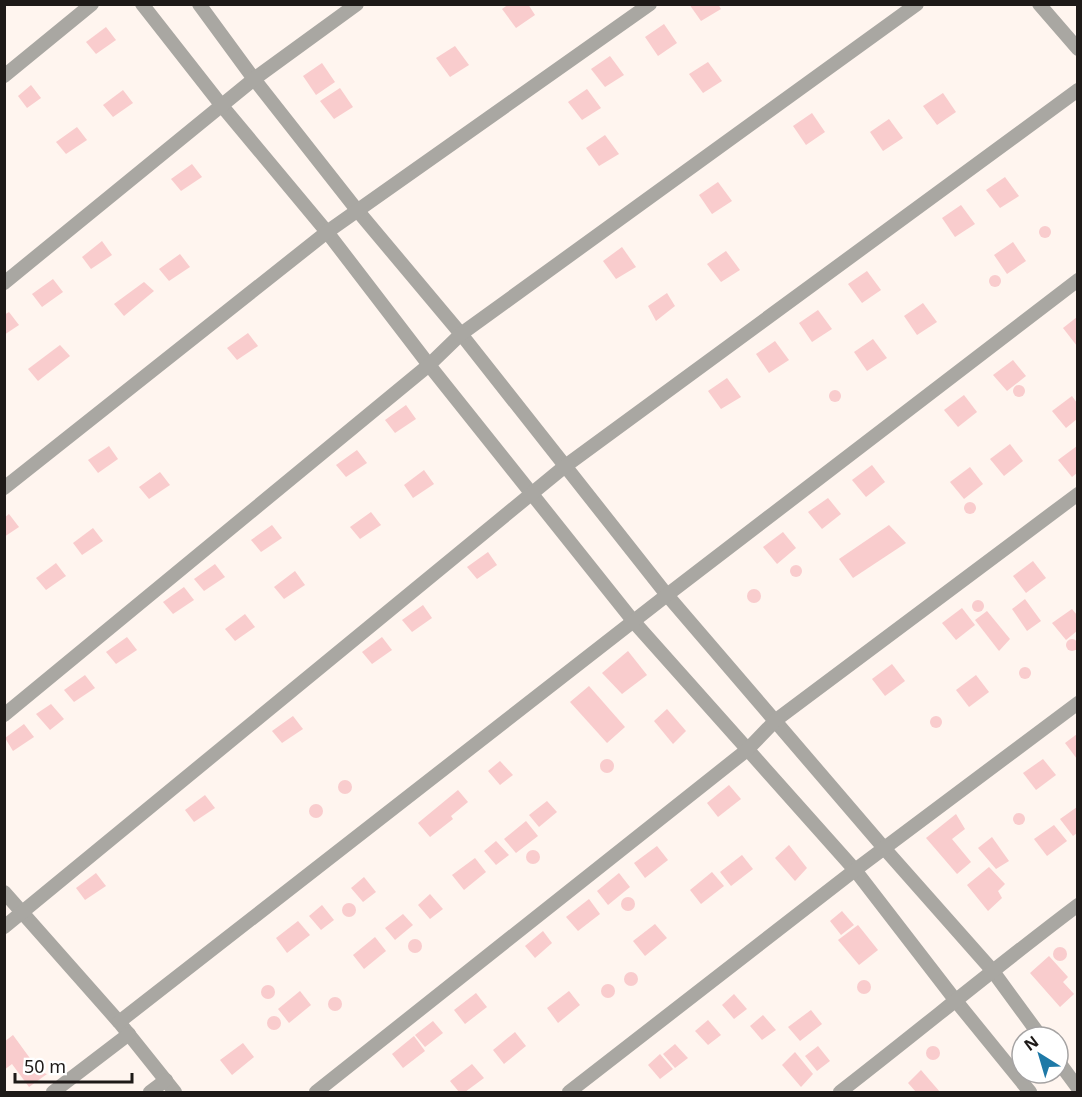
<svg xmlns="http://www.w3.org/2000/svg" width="1082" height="1097" viewBox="0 0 1082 1097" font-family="'Noto Sans',sans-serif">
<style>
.building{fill:#f9cccd}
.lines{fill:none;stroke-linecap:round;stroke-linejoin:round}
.minor{stroke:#a9a7a2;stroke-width:14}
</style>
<rect width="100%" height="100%" fill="#fff5ef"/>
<!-- building -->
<g class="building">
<path d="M509,4H528L535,15L516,28L502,9Z"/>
<path d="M689,4H718L721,9L701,21Z"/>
<path d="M664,24L677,43L658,56L645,37Z"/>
<path d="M106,27L116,40L96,54L86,42Z"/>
<path d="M455,46L469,65L450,77L436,58Z"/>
<path d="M610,56L624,75L605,87L591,69Z"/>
<path d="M708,62L722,81L703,93L689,74Z"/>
<path d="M322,63L335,82L316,95L303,76Z"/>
<path d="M31,85L41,98L27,108L18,96Z"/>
<path d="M340,88L353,107L334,119L320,101Z"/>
<path d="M587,89L601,108L582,120L568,102Z"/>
<path d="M123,90L133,103L113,117L103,105Z"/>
<path d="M943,93L956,112L937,125L923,106Z"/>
<path d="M812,113L825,132L806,145L793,126Z"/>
<path d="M889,119L903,138L883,151L870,132Z"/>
<path d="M77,127L87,140L66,154L56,142Z"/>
<path d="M605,135L619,154L599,166L586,148Z"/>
<path d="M192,164L202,177L181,191L171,179Z"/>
<path d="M1005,177L1019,196L1000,208L986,190Z"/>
<path d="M718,182L732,201L712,214L699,195Z"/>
<path d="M961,205L975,224L955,237L942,218Z"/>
<circle cx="1045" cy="232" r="6"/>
<path d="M102,241L112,255L91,269L82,257Z"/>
<path d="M1013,242L1026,261L1007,274L994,255Z"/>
<path d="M622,247L636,267L616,279L603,261Z"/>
<path d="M726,251L740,270L721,282L707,264Z"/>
<path d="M180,254L190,267L169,281L159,269Z"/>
<path d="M867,271L881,290L862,303L848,284Z"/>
<circle cx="995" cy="281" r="6"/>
<path d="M53,279L63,292L42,307L32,294Z"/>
<path d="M144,282L154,291L124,316L114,304Z"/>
<path d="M667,293L675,306L656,321L648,306Z"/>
<path d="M923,303L937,322L917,335L904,316Z"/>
<path d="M818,310L832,329L812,342L799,323Z"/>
<path d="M9,312L19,325L4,335V315Z"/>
<path d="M1077,317V346L1063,328Z"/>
<path d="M248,333L258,346L237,360L227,348Z"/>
<path d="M873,339L887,358L867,371L854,352Z"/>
<path d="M775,341L789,360L769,373L756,354Z"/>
<path d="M60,345L70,356L38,381L28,369Z"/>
<path d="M1013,360L1026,376L1007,391L993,375Z"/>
<path d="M727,378L741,397L721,409L708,391Z"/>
<circle cx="1019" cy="391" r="6"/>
<circle cx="835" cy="396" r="6"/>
<path d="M964,395L977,412L958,427L944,410Z"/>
<path d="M1072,396L1077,403V419L1066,428L1052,411Z"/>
<path d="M406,405L416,419L395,433L385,420Z"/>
<path d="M1010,444L1023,461L1004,476L990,459Z"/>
<path d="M109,446L118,459L98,473L88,460Z"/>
<path d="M1077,446V473L1072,477L1058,460Z"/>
<path d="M357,450L367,463L346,477L336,465Z"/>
<path d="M872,465L885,482L866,497L852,480Z"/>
<path d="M970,467L983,484L964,499L950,482Z"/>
<path d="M424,470L434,484L413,498L404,485Z"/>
<path d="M160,472L170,485L149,499L139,487Z"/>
<path d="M828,498L841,514L822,529L808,512Z"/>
<circle cx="970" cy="508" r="6"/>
<path d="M371,512L381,525L360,539L350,527Z"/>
<path d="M9,514L19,527L4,537V518Z"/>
<path d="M272,525L282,538L261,552L251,540Z"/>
<path d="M889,525L906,543L853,578L839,559Z"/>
<path d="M93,528L103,541L82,555L73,543Z"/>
<path d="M783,532L796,548L777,564L763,547Z"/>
<path d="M488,552L497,565L477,579L467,567Z"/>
<path d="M1033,561L1046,578L1026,593L1013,576Z"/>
<path d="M56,563L66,576L46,590L36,578Z"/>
<path d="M215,564L225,577L204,591L194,579Z"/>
<circle cx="796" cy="571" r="6"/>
<path d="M295,571L305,585L284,599L274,587Z"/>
<path d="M184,587L194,600L173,614L163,602Z"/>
<circle cx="754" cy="596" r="7"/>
<path d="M1025,599L1041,621L1027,631L1012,609Z"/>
<circle cx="978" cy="606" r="6"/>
<path d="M423,605L432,618L412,632L402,620Z"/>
<path d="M962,608L975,625L956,640L942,623Z"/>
<path d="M1072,609L1077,615V631L1066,640L1052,623Z"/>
<path d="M987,611L1010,639L999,651L975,620Z"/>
<path d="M245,614L255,627L235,641L225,629Z"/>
<path d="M127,637L137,650L116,664L106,652Z"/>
<path d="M382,637L392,650L372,664L362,652Z"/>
<circle cx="1072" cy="645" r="6"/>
<path d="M628,651L647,675L622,694L602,673Z"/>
<path d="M892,664L905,681L885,696L872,679Z"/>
<circle cx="1025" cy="673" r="6"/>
<path d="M85,675L95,688L74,702L64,690Z"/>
<path d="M976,675L989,692L969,707L956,690Z"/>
<path d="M589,686L625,727L607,743L570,702Z"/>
<path d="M51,704L64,719L50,730L36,714Z"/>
<path d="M667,709L686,731L673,744L654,721Z"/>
<circle cx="936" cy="722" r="6"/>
<path d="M293,716L303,729L282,743L272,731Z"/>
<path d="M24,724L34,737L13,751L5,738Z"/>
<path d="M1077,734V759L1065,743Z"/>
<circle cx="607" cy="766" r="7"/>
<path d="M1043,759L1056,775L1036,790L1023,773Z"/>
<path d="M500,761L513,775L500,785L488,771Z"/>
<circle cx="345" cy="787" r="7"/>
<path d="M729,785L741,799L718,817L707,803Z"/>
<path d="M458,790L468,802L451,816L453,819L430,837L418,823Z"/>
<path d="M205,795L215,808L194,822L185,810Z"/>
<path d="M547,801L557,812L539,827L529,815Z"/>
<circle cx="316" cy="811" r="7"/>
<path d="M1077,807V833L1073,836L1060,819Z"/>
<circle cx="1019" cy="819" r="6"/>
<path d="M956,814L965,829L952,839L971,862L957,874L926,838Z"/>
<path d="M526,821L538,836L516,853L504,839Z"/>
<path d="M1054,825L1067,841L1047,856L1034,839Z"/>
<path d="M992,837L1009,861L996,869L978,848Z"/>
<path d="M496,841L509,855L496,865L484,851Z"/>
<path d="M789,845L807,868L795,881L775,858Z"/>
<path d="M657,846L668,860L645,878L634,863Z"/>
<circle cx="533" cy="857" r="7"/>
<path d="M742,855L753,869L731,886L720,872Z"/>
<path d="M475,858L486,872L464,890L452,875Z"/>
<path d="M989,867L1005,884L998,891L1002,898L988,911L967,885Z"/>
<path d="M712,872L724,886L701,904L690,890Z"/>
<path d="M96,873L106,886L85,900L76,888Z"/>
<path d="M619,873L630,887L608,905L597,891Z"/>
<path d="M364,877L376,892L363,902L351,888Z"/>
<path d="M430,894L443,909L430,919L418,905Z"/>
<circle cx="628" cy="904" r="7"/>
<path d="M589,899L600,914L578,931L566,917Z"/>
<circle cx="349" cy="910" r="7"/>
<path d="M322,905L334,920L321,930L309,916Z"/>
<path d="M842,911L854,925L841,935L830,921Z"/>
<path d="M403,914L413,925L395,940L385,928Z"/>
<path d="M298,921L310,935L287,953L276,938Z"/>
<path d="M655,924L667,938L645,956L633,941Z"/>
<path d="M858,925L878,950L859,965L838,940Z"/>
<path d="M543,931L552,943L535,958L525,946Z"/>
<path d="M375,937L386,951L364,969L353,955Z"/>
<circle cx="415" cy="946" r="7"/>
<circle cx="1060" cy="954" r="7"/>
<path d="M1049,956L1068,977L1063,982L1074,994L1060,1007L1030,973Z"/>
<circle cx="631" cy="979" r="7"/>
<circle cx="864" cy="987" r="7"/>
<circle cx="608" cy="991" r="7"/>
<circle cx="268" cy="992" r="7"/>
<path d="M300,991L311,1005L289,1023L278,1009Z"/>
<path d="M569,991L580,1005L558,1023L547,1008Z"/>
<path d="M476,993L487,1007L465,1024L454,1010Z"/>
<path d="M734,994L747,1009L734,1019L722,1005Z"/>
<circle cx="335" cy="1004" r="7"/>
<path d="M811,1010L822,1024L800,1041L788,1027Z"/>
<path d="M763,1015L776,1030L762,1040L750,1026Z"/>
<circle cx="274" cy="1023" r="7"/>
<path d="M708,1020L721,1035L708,1045L695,1031Z"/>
<path d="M433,1021L443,1033L425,1047L415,1035Z"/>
<path d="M515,1032L526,1046L504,1064L493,1050Z"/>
<path d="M13,1035L40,1072L47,1074L29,1087L12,1064L4,1070V1042Z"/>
<path d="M414,1036L425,1051L403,1068L392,1054Z"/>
<path d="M243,1043L254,1057L232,1075L220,1060Z"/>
<path d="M675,1044L688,1058L675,1068L663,1054Z"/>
<circle cx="933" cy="1053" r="7"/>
<path d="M818,1046L830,1061L817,1071L805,1056Z"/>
<path d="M795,1052L813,1074L801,1087L782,1065Z"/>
<path d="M660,1054L673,1069L660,1079L648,1065Z"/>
<path d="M472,1064L484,1078L465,1092H459L450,1081Z"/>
<path d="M921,1070L940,1092H916L908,1083Z"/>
</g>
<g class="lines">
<!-- minor -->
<g class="minor">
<path d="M142,4L222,106L327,232L429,365L634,622L855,870L956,1001L1030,1092"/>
<path d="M199,4L254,79L357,210L461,334L667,595L884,848L992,970L1041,1037"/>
<path d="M1039,4L1078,49"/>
<path d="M4,76L92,4"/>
<path d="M4,283L254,79L357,4"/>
<path d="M4,488L327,232L650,4"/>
<path d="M4,715L429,365L461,334L917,4"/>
<path d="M4,892L119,1022L175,1092"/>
<path d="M4,927L564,467L1078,90"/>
<path d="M119,1022L667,595L1078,280"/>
<path d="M1058,1061L1078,1088"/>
<path d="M53,1092L129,1034"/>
<path d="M150,1092L166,1080"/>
<path d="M316,1092L747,750L776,720L1078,494"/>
<path d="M569,1092L855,870L1078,703"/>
<path d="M840,1092C920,1030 997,966 1078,905"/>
</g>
</g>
<!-- border -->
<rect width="1082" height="1097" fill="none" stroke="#1e1a18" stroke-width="12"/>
<!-- north arrow -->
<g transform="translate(1040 1055) rotate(323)"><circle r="28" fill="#ffffff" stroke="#a5a3a3" stroke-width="1.5"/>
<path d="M0-4.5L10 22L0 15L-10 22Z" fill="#1e79a7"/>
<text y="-9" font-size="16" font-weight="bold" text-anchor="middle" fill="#1e1a18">N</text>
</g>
<!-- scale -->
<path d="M15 1073v9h117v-9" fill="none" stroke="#1e1a18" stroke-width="3"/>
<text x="24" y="1073" font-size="18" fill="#1e1a18" stroke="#ffffff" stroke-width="4.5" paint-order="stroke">50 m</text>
</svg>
